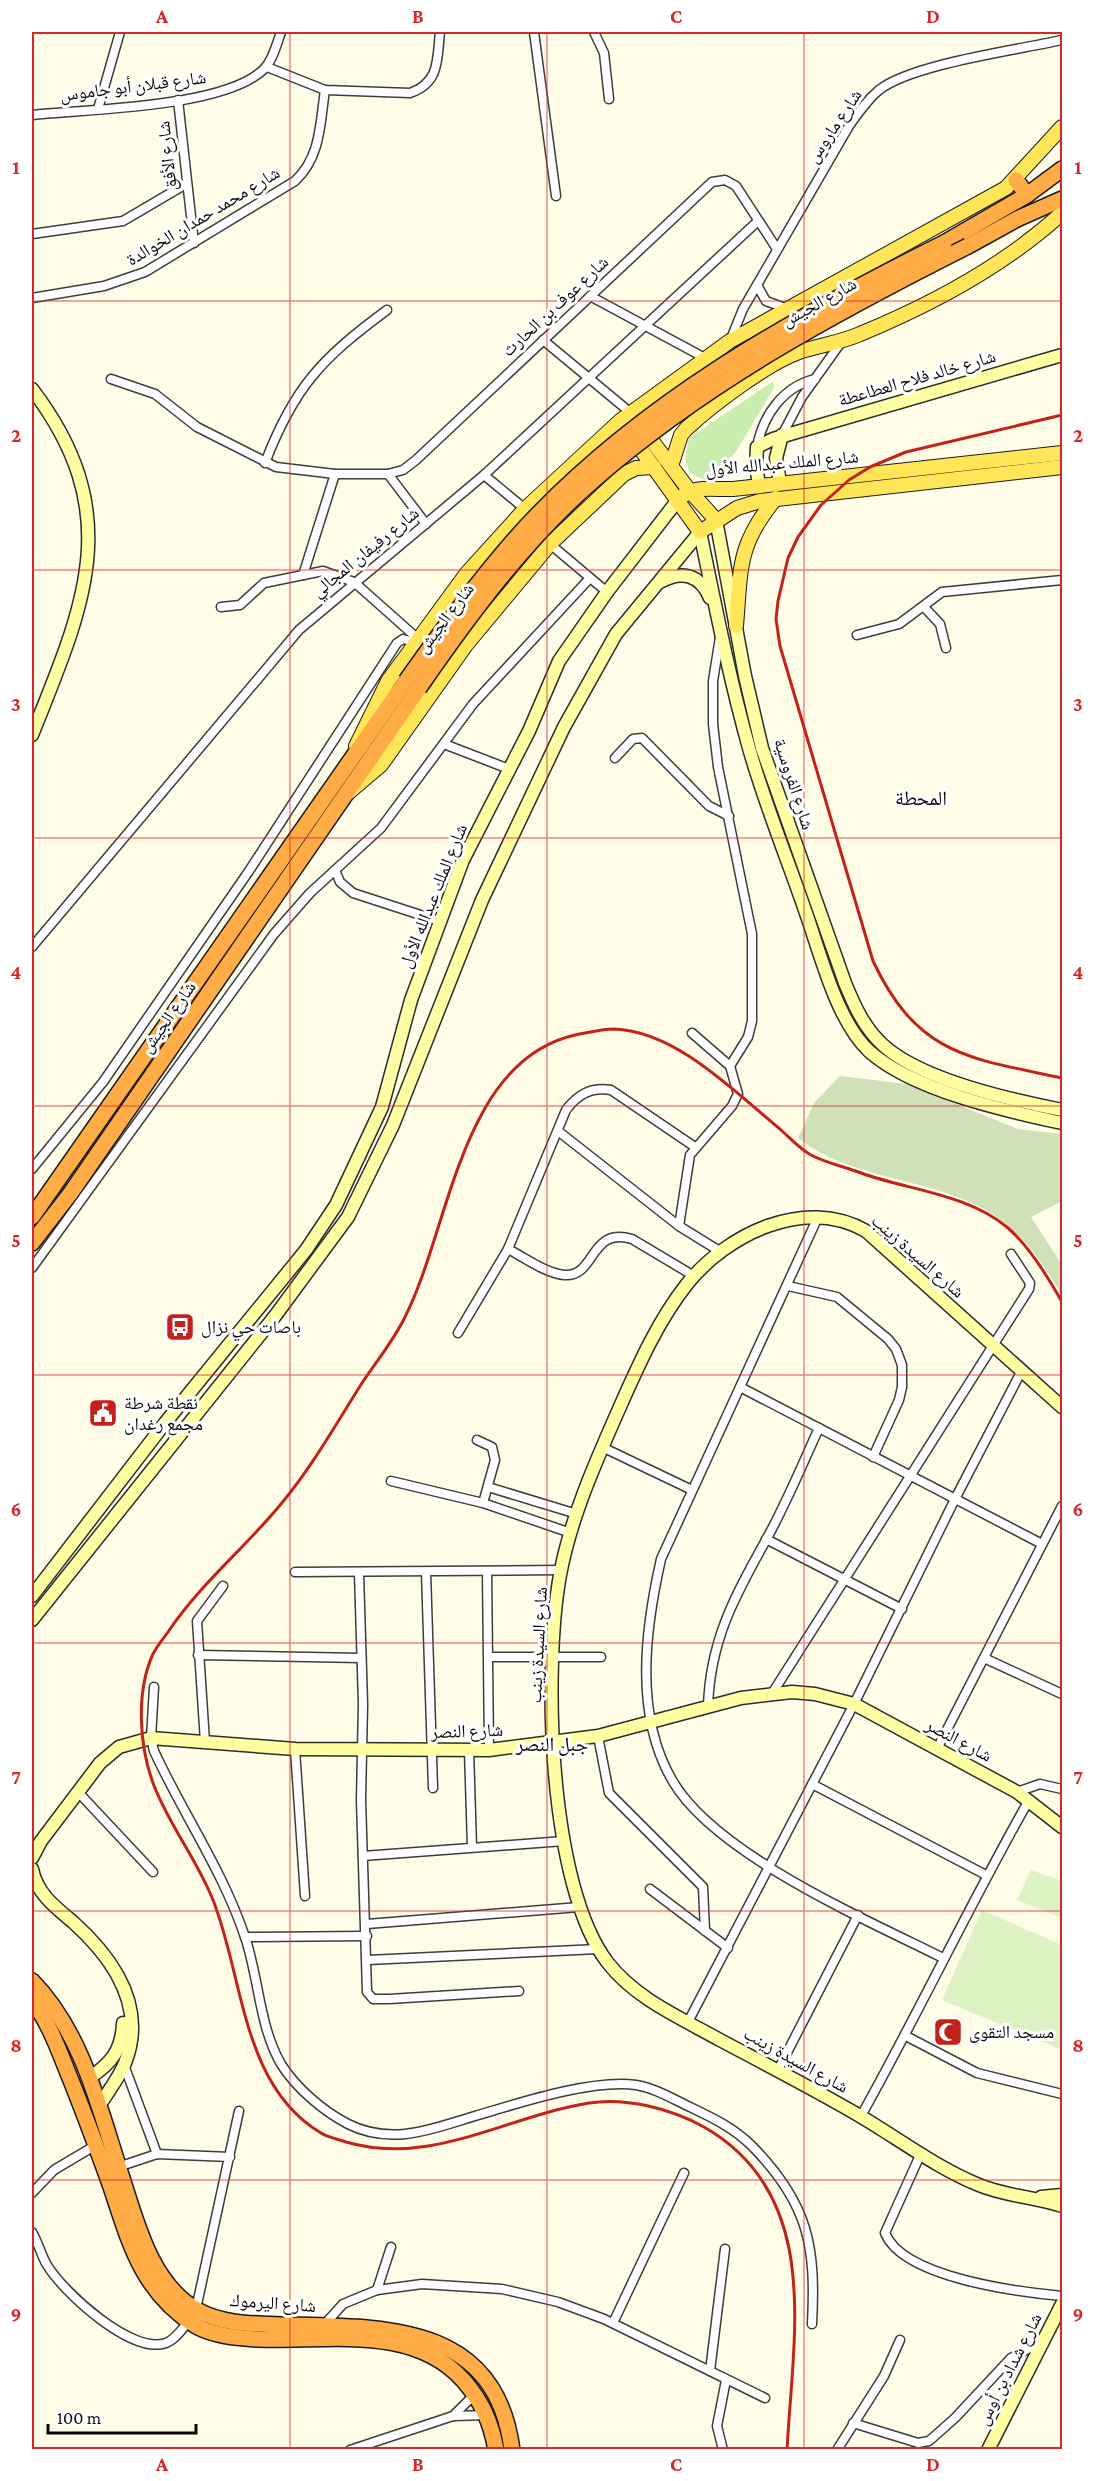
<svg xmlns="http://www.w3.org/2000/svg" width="1094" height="2481" viewBox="0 0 1094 2481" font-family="'Crimson Pro','Noto Naskh Arabic',serif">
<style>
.green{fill:#c9ecaf}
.cemetery{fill:#d0e1b8}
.pitch{fill:#ddf2c2}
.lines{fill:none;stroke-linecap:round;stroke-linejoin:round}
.street-casing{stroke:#3d3d3d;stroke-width:11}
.secondary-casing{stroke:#2c2c2c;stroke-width:15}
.primary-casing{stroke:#1b1b1b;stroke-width:16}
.highway-casing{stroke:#1b1b1b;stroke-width:18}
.street{stroke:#fff;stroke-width:8}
.secondary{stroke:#fffea3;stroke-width:12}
.primary{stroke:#ffe658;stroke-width:14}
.highway{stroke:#ffac46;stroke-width:15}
.rail{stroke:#c3221a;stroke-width:3}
.highway-bridge-casing{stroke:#1b1b1b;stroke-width:18;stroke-linecap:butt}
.highway-bridge{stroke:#ffac46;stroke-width:15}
.grid{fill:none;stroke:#d62828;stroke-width:1.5;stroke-opacity:0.55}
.labels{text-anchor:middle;stroke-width:6;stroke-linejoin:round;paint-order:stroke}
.street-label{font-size:18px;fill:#0a0a0a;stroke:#fff}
.poi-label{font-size:18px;fill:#0a0a0a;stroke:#fff;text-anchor:start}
.neighbourhood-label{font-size:20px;fill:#0a0a0a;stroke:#fff}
.neatline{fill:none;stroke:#d62828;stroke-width:2}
.grid-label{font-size:20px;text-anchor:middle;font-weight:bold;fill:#d62828}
</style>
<rect width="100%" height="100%" fill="#fffde8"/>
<!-- green -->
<path class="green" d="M772,382L775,386L737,450L709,482L690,473L685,459L689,438Z"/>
<!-- cemetery -->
<path class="cemetery" d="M840,1076L907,1084L1018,1129L1062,1134V1201L1031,1217L1062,1265V1294C1044,1267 1028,1240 1001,1220C941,1176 857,1184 798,1138L814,1103Z"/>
<!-- pitch -->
<g class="pitch">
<path d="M1031,1870L1062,1881V1918L1017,1900Z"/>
<path d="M982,1910L1062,1945V2050L942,2000Z"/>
</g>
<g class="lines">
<!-- street casing -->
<g class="street-casing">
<g id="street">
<path d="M534,32L556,196"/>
<path d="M594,32L604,53L609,99"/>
<path d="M267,67L325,90L410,93C440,83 437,59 440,32"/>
<path d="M178,100L194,243"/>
<path d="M98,109L120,32"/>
<path d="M32,115C87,109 225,108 264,69C273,60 277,43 281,32"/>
<path d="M32,234L123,221L186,184"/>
<path d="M757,285L766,301L785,308"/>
<path d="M590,296L705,358"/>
<path d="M32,298L104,286L145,272L295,181C321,157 320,123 325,90"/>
<path d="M543,340L631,413"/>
<path d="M730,341L743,309L849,126C858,113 867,100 879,90C912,64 1017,50 1062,40"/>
<path d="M111,379L155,394L197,427L276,467L335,474H388L403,470L416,460L712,182L725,180L736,186L777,249"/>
<path d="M782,435L802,397L842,341"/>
<path d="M757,447C763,415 783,387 815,379"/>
<path d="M265,463C294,387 322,358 387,310"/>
<path d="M388,474L426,524"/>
<path d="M484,475L525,509"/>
<path d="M550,544L607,592"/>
<path d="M303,575L335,474"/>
<path d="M221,607L240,605L264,583L323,571L354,582L417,638"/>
<path d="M924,607L940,624L946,648"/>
<path d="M857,635L899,624L942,592L1062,580"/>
<path d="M720,637L713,681V724L718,767L752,934V1021L748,1037L730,1066"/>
<path d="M444,744L509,769"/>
<path d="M615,758L633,739L642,738L709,806L729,816"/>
<path d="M335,870L340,882L353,893L439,921"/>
<path d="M32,947L299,630L484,475L758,221"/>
<path d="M558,1131L679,1226L721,1252"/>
<path d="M32,1169L103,1082L249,871L397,643L403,639L414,642"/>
<path d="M818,1217L661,1559C645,1630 634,1714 672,1780C714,1854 867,1920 943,1958"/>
<path d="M679,1226L690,1155L732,1106L738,1094L730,1066L692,1033"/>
<path d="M508,1249C524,1257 545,1273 564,1275C596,1278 589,1226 632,1239L694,1276"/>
<path d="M32,1268L274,934L310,893L381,828L473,704L590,578"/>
<path d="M788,1286L837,1297L888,1339L896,1349L902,1365V1387L899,1400L873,1457"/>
<path d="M458,1333L508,1249L566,1110C578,1094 591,1087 611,1090L695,1147"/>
<path d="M742,1388L1042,1544"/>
<path d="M477,1440L492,1447L495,1460L483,1503"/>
<path d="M602,1447L692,1490"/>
<path d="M391,1481L483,1503L571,1533"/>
<path d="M488,1487L577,1514"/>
<path d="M766,1539L902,1609"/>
<path d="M487,1571L489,1750"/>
<path d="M295,1572L561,1570"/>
<path d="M426,1572L433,1788"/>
<path d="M359,1573L363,1704L361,1800L367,1992L373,1999H389L519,1991"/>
<path d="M198,1655L361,1658"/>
<path d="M489,1657H601"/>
<path d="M984,1658L1062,1694"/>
<path d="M154,1687L151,1738L154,1751C183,1814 223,1871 245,1937C259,1978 259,2026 281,2064C296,2088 323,2111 348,2124C392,2146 432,2129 475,2116C519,2103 592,2079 636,2085C655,2088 673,2099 690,2107C713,2118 734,2128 752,2146C809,2204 816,2247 812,2324"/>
<path d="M773,1692L1029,1289L1030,1283L1011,1254"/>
<path d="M708,1707C710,1640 735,1596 766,1540C786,1504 802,1465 819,1428"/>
<path d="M598,1736L609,1793L703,1887L705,1931"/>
<path d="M205,1742L197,1621L223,1586"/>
<path d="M295,1749L305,1896"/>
<path d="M937,1749L1062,1506"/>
<path d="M469,1750L472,1847"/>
<path d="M812,1784L986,1875"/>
<path d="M78,1792L153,1872"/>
<path d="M1017,1792L1040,1784L1062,1789"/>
<path d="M363,1856L564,1841"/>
<path d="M650,1889L728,1948"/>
<path d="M367,1924L579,1907"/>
<path d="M245,1937L367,1936"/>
<path d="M368,1960L598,1949"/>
<path d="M688,2022L854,1704L955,1499L1021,1372"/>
<path d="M906,2036L977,2073L1062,2094"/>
<path d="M124,2065L157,2154"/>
<path d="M778,2070L858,1915"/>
<path d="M861,2116C919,2012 970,1904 1029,1800"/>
<path d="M921,2153L885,2233C903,2278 1019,2292 1062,2296"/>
<path d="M118,2167L157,2154L230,2157"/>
<path d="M32,2193L54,2170L96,2145"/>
<path d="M32,2232C38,2242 41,2255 47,2265C64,2293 132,2355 166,2343C175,2340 183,2328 189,2321"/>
<path d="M377,2290L391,2247"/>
<path d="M196,2309L239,2111"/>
<path d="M613,2323L684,2173"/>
<path d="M324,2325L343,2304L377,2290L422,2284L502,2289L558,2302L604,2319L765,2398"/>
<path d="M710,2371L725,2249"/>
<path d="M453,2416L475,2394"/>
<path d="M853,2423L918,2443L929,2441L955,2418L1011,2358L1043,2341"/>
<path d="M350,2450L453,2416L487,2415"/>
<path d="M723,2450L717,2426L726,2380"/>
<path d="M837,2450L884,2376L900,2340"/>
</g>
</g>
<!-- secondary casing -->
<g class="secondary-casing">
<g id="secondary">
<path d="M32,389C127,514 84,605 32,735"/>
<path d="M780,482L776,458L782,435"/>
<path d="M759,485L756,466L757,447L773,439L1062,355"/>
<path d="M716,520L745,676L762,748L845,983C854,1005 864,1028 883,1045C921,1080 1011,1100 1062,1110"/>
<path d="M700,532C715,604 729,677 749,748C765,805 788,860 807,916C821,956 837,1021 869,1051C912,1090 1006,1111 1062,1123"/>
<path d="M660,582C681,570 700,574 710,598"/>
<path d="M1062,1407L866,1231C805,1196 727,1234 687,1284C656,1323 635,1373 615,1418C593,1468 570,1521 560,1575C543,1668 548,1886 608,1963C636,1999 681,2018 720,2040C767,2065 814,2089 860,2116C899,2139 937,2168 979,2185C1005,2196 1035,2197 1062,2206"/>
<path d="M32,1596L165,1423L306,1250L336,1205L382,1107L411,1000L463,860L529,731L559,661L607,592L677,501"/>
<path d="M32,1620L275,1316L348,1217L393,1125L482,900L564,727L616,634L700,532"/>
<path d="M32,1858L41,1841L100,1763L119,1747L151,1738L295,1749L489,1750L598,1736L741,1698L792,1692L815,1694L854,1704L1017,1792L1062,1827"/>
<path d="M32,1869C37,1894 55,1907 73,1922C113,1958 147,2007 125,2063C119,2078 107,2093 99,2106"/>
<path d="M89,2078C111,2064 122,2050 123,2023"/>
<path d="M1041,2197L1062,2195"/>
<path d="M988,2450L1062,2304"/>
</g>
</g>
<!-- primary casing -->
<g class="primary-casing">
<g id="primary">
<path d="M643,429L689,490L716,520"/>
<path d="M632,437L700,532L737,508L760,501L1062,467"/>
<path d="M671,466L681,435L686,429C712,405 766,364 799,352C819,345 840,343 860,334C933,304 1004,266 1062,213"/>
<path d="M677,501C692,484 712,490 733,489L1062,453"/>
<path d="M736,626C741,568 737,545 776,498"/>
<path d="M356,746L388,681L467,573L525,509L620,421L730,341L1006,188L1062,127"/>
<path d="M348,793L381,765L466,645L550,544L624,474L636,468L654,467"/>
</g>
</g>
<!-- highway casing -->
<g class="highway-casing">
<g id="highway">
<path d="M1016,180L1027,195"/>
<path d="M944,243L1027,195L1062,169"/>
<path d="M968,246L1017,219L1062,199"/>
<path d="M32,1217L406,681"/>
<path d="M32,1243L70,1194L419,688"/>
<path d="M32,1981C83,2033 100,2111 122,2178C137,2224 151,2284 197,2310C223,2325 256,2324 286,2325C385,2327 496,2323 512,2450"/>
<path d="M32,2000C48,2021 58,2048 68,2073C83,2110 97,2148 111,2187C130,2244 142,2292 196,2326C214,2336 238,2338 258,2339C326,2342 413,2323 464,2381C482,2402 491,2422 496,2450"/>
</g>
</g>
<!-- street -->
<use href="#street" class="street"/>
<!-- secondary -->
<use href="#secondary" class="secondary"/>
<!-- primary -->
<use href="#primary" class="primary"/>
<!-- highway -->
<use href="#highway" class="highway"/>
<!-- rail -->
<g class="rail">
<path d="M1062,415L906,452L870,467L849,480L821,505L798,537L788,558L778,601L776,619L780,646L873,961C918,1056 969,1058 1062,1078"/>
<path d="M787,2450C793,2334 823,2195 704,2127C672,2109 626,2097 589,2103C507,2116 431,2167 346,2142C340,2140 327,2137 321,2133C241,2085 244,1978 213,1900C197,1859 168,1824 153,1783C139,1745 136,1691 153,1654C157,1646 163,1639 168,1632C202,1582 244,1549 281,1504C312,1467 336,1424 362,1383C376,1362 394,1340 405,1317C450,1229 460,1061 575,1035C586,1033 602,1029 614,1029C676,1031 735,1092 781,1130C790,1138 800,1149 811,1155C826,1163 845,1167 861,1173C908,1190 968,1194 1008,1228C1030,1247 1048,1277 1062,1302"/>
</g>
<!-- highway-bridge casing -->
<g class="highway-bridge-casing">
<g id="highway-bridge">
<path d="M406,681C443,629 480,578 523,530C640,403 791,319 944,243"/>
<path d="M419,688C471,613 526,538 596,478C708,381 837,312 968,246"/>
</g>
</g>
<!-- highway-bridge -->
<use href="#highway-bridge" class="highway-bridge"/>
</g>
<!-- grid -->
<path class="grid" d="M290,32V2450M547,32V2450M804,32V2450M32,301H1062M32,570H1062M32,838H1062M32,1106H1062M32,1375H1062M32,1643H1062M32,1911H1062M32,2180H1062"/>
<!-- icons -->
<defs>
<g id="bus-square" transform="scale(1.5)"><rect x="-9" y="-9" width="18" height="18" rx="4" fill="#c3221a" stroke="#fff"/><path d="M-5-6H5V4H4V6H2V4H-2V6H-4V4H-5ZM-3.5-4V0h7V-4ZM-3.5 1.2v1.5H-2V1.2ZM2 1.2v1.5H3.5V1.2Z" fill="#fff"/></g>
<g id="civic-square" transform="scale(1.5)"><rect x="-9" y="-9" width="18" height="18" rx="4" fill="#c3221a" stroke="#fff"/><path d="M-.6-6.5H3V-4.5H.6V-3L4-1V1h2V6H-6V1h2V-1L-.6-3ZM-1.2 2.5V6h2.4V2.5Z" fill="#fff"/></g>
<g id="mosque-square" transform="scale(1.5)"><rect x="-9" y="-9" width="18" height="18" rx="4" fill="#c3221a" stroke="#fff"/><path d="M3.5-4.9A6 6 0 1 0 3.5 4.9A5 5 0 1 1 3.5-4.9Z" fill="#fff"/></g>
</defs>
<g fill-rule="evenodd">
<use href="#bus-square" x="180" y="1327"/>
<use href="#civic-square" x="103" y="1413"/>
<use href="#mosque-square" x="948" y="2032"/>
</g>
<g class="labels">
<!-- street labels -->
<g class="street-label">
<text transform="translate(133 86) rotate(-7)" y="6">شارع قبلان أبو جاموس</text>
<text transform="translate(834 126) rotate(-56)" y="6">شارع ماروس</text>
<text transform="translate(167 156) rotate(-96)" y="6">شارع الأفق</text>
<text transform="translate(203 216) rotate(-31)" y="6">شارع محمد حمدان الخوالدة</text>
<text transform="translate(819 302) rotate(-29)" y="6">شارع الجيش</text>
<text transform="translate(555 306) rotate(-43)" y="6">شارع عوف بن الحارث</text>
<text transform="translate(917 378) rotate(-16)" y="6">شارع خالد فلاح العطاعطة</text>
<text transform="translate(782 463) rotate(-5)" y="6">شارع الملك عبدالله الأول</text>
<text transform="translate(365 552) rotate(-39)" y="6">شارع رفيفان المجالي</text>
<text transform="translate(445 618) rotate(-53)" y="6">شارع الجيش</text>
<text transform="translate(794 784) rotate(72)" y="6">شارع الفروسية</text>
<text transform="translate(433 896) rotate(-68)" y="6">شارع الملك عبدالله الأول</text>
<text transform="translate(168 1017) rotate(-55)" y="6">شارع الجيش</text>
<text transform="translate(918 1256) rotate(41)" y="6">شارع السيدة زينب</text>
<text transform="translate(538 1645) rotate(-87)" y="6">شارع السيدة زينب</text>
<text transform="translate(467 1731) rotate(-2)" y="6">شارع النصر</text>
<text transform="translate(959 1740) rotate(28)" y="6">شارع النصر</text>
<text transform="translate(796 2060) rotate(29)" y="6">شارع السيدة زينب</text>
<text transform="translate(273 2303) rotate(4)" y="6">شارع اليرموك</text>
<text transform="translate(1009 2369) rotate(-63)" y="6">شارع شداد بن أوس</text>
</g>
<!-- poi labels -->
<g class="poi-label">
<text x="201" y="1333">باصات حي نزال</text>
<text x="124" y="1409">نقطة شرطة<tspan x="124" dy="21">مجمع رغدان</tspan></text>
<text x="969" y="2038">مسجد التقوى</text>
</g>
<!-- neighbourhood labels -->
<g class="neighbourhood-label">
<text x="921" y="805">المحطة</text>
<text x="552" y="1751">جبل النصر</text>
</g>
</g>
<!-- border -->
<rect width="1094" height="2481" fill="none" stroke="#ffffff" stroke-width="66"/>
<!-- scale -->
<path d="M48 2424v9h148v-9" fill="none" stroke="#0a0a0a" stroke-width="3"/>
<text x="57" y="2424" font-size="18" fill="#0a0a0a" stroke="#ffffff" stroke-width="4.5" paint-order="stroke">100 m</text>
<rect x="33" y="33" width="1028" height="2415" class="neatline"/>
<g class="grid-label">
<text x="162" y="23">A</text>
<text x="418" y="23">B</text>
<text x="676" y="23">C</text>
<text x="933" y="23">D</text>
<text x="16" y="174">1</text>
<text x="1078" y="174">1</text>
<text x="16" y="442">2</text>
<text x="1078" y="442">2</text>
<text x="16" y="711">3</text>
<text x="1078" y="711">3</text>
<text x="16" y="979">4</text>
<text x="1078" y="979">4</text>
<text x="16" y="1247">5</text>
<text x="1078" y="1247">5</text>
<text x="16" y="1516">6</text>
<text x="1078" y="1516">6</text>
<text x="16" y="1784">7</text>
<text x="1078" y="1784">7</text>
<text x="16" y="2052">8</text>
<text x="1078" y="2052">8</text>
<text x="16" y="2321">9</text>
<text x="1078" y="2321">9</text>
<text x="162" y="2471">A</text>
<text x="418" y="2471">B</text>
<text x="676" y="2471">C</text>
<text x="933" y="2471">D</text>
</g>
</svg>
